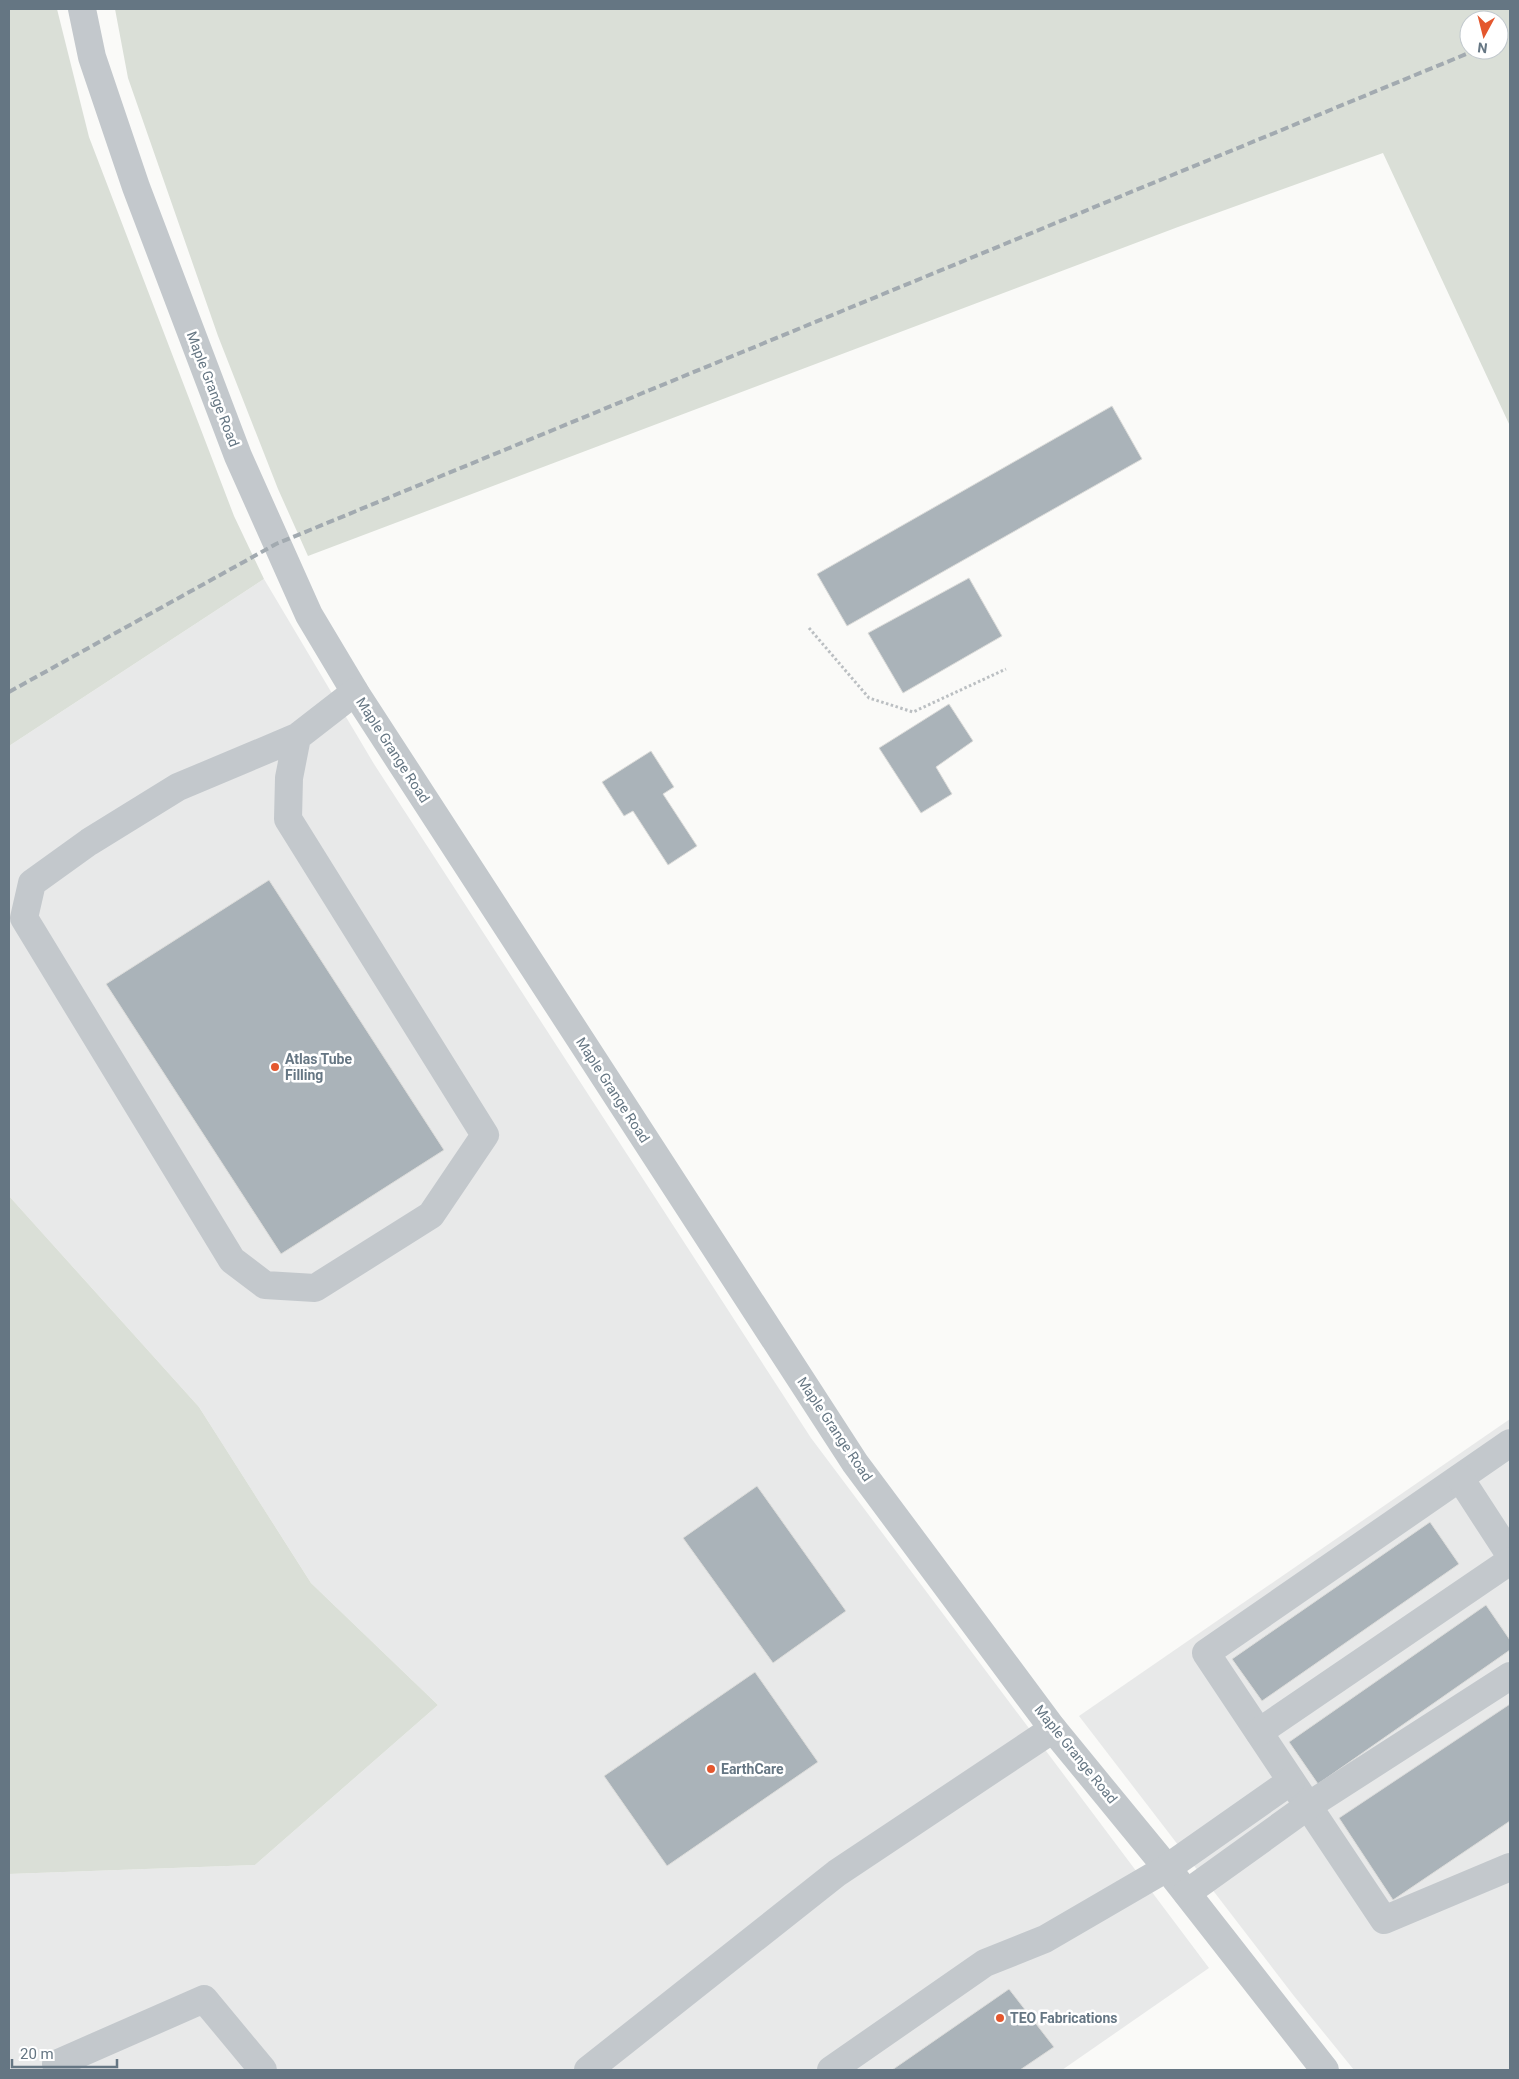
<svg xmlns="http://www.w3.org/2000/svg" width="1519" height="2079" viewBox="0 0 1519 2079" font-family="Roboto,sans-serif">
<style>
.built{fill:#e8e9e9}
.green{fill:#dadfd7;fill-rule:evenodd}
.building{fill:#aab3b9;stroke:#dcdcda}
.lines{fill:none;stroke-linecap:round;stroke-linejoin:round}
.path{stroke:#bbbfc2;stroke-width:3;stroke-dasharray:2.5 2.5;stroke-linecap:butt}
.minor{stroke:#c3c8cc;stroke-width:28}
.rail{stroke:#a2aab0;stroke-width:4;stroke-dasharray:8 4;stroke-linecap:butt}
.poi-dot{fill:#e4572e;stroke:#fff;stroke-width:2}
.labels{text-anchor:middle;stroke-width:5;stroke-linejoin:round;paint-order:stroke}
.street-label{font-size:14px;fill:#657683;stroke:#fff}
.poi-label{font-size:14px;font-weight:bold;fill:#657683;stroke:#fff;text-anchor:start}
</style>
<rect width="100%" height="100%" fill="#fafaf8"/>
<!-- built -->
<g class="built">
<path d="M264,579L374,764L811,1438L1209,1968L1062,2070H9V1874L255,1865L438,1705L311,1583L199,1407L9,1196V746Z"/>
<path d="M1510,1419V2070H1354L1294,1996L1079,1716Z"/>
</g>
<!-- green -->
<g class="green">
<path d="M9,9H57L89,137L234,516L264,579L9,746Z"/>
<path d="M115,9H1510V426L1383,153L1178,227L308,556L278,489L218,336L128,78ZM1469,20H1499V50H1469Z"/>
<path d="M9,1196L199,1407L311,1583L438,1705L255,1865L9,1874Z"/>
</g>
<!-- building -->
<g class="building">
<path d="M1112,406L1142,459L847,626L817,574Z"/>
<path d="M969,578L1002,636L903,693L868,633Z"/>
<path d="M949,704L973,741L936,767L952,794L921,813L879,748Z"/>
<path d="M651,751L674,787L663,794L697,846L668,865L633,811L624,816L602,782Z"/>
<path d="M269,880L444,1150L281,1254L106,984Z"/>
<path d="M757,1486L846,1611L773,1663L683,1538Z"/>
<path d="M1430,1522L1459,1564L1262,1701L1232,1659Z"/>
<path d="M1486,1605L1510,1640V1650L1318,1784L1289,1742Z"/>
<path d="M755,1672L818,1762L667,1866L604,1776Z"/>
<path d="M1510,1704V1821L1393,1900L1339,1818Z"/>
<path d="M1009,1989L1054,2047L1020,2070H892Z"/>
</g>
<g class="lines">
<!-- path -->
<path class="path" d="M809,628L869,698L913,712L1006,669"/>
<!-- minor -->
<g class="minor">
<path d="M82,9L92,57L136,187L238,456L309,615L355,692L855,1463L1053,1729L1167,1868L1325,2070"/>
<path d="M297,737L178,787L89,842L32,883L24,918L232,1260L265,1285L315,1288L431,1215L485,1135L288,819L289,778L297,737L355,692"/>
<path d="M1510,1443L1206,1653L1384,1920L1510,1867"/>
<path d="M1460,1478L1510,1555"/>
<path d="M1259,1732L1510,1561"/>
<path d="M1187,1893L1308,1806L1510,1676"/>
<path d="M60,2070L56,2064L204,1999L263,2070"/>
<path d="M588,2070L837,1873L1053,1729"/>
<path d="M831,2070L985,1963L1045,1939L1167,1868L1291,1781"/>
</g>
<!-- rail -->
<g class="rail">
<path d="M1499,40L1510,36"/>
<path d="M9,692L276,544L1476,50"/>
</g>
</g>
<!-- markers -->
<g class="poi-dot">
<circle cx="275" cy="1067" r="5"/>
<circle cx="711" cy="1769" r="5"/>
<circle cx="1000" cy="2018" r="5"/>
</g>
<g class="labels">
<!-- street labels -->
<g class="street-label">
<text transform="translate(213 389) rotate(69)" y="5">Maple Grange Road</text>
<text transform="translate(393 750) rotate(57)" y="5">Maple Grange Road</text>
<text transform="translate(613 1090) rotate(57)" y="5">Maple Grange Road</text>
<text transform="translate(835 1429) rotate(56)" y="5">Maple Grange Road</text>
<text transform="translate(1076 1754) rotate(51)" y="5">Maple Grange Road</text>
</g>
<!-- poi labels -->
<g class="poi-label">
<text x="285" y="1064">Atlas Tube<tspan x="285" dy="16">Filling</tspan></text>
<text x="721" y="1774">EarthCare</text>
<text x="1010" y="2023">TEO Fabrications</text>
</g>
</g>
<!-- border -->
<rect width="1519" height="2079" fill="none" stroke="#657683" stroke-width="20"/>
<!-- north arrow -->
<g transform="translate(1484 35) rotate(187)"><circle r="24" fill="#ffffff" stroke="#c1c8cd"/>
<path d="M0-4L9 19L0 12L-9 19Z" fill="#e4572e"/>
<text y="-8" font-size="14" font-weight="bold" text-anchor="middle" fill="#657683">N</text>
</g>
<!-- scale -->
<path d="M12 2059v8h105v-8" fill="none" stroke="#657683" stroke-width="2.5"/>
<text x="20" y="2059" font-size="15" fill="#657683" stroke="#ffffff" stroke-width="4" paint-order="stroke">20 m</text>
</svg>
